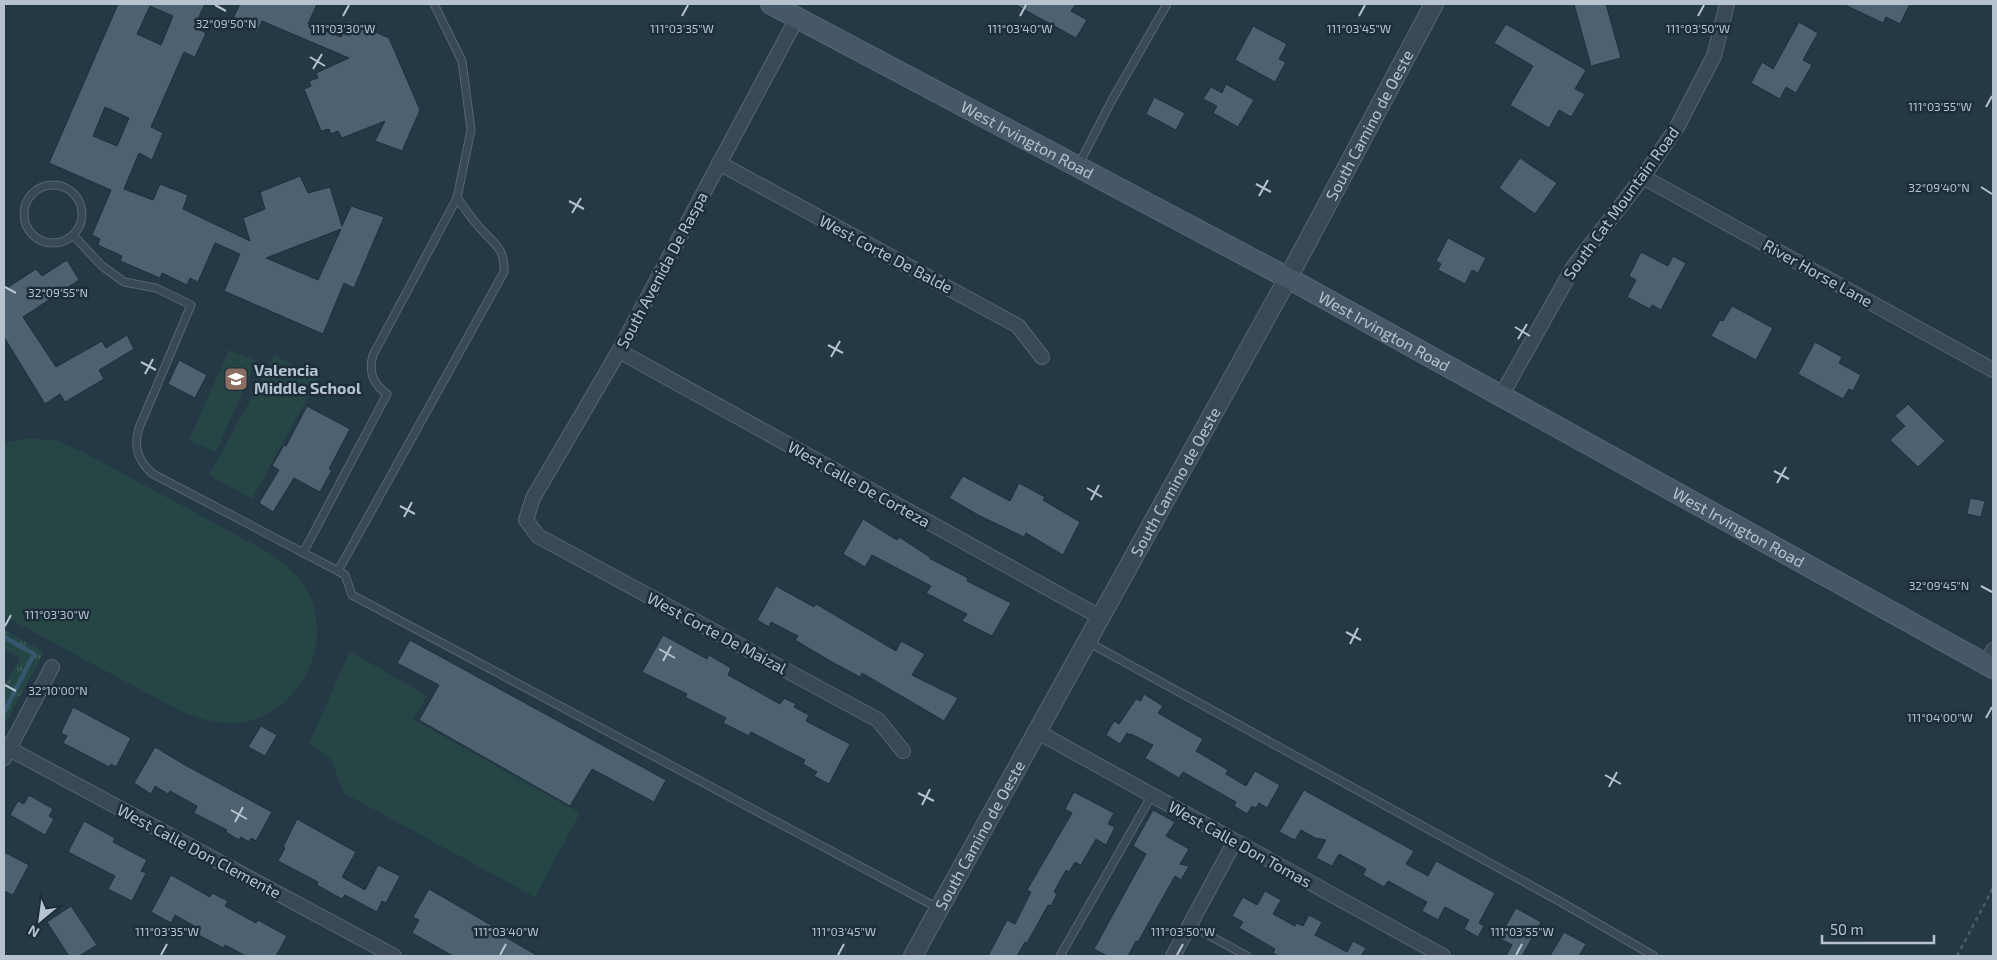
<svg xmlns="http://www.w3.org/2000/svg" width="1997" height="960" viewBox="0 0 1997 960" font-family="'Exo 2',sans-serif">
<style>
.grass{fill:#264645}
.park{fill:url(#park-tufts)}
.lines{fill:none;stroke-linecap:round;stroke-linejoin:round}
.stream{stroke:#36566e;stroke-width:4.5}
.building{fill:#4d6171;stroke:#1f303c;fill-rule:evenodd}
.service-casing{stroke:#576672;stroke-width:9}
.minor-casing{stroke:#576672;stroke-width:16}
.tertiary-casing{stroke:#576672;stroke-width:20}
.secondary-casing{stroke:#576672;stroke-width:22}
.path{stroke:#456260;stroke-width:2.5;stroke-dasharray:4 4;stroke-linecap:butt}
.service{stroke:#394955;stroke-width:7}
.minor{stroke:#394955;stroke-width:14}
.tertiary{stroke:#394955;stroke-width:18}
.secondary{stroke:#465868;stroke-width:20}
.ticks{fill:none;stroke:#b6c3ce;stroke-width:2}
.labels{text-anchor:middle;stroke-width:5;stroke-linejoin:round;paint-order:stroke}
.street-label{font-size:16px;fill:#b6c3ce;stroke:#1d2e3a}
.poi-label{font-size:16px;font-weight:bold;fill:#b6c3ce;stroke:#1d2e3a;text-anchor:start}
.ticks-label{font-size:12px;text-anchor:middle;fill:#b6c3ce;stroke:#1d2e3a;stroke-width:5;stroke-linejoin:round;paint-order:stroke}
</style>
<defs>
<pattern id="park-tufts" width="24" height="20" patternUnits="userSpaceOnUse" patternTransform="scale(1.25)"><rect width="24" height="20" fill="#264645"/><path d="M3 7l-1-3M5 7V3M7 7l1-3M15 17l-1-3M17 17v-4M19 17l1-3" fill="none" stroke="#435f5f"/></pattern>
</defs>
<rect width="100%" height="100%" fill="#243845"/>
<!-- grass -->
<g class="grass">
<path d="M229,350L256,361L216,452L189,440Z"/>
<path d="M275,355L318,379L252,499L209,475Z"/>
<path d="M30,438L59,441L85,453L268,552C283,563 299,574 308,592C335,646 298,716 238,723C218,725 200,718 182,712L4,616V443Z"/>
<path d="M350,651L427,696L413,719L580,813L535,897L344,793L331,759L309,744Z"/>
</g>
<!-- park -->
<path class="park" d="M4,630L44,652L6,722L4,720V686L20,658L4,649Z"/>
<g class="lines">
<!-- stream -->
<path class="stream" d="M4,637L34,654L4,712"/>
</g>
<!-- building -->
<g class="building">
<path d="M118,4H205L194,27L206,33L195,57L184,52L151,127L163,133L152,160L139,153L124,189L153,200L160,184L188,195L183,209L250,241L243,218L265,209L260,192L300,176L308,193L330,187L342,226L351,206L384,217L354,288L344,283L323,334L224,291L240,254L215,243L198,282L190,278L187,285L162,273L160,278L120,261L122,256L98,245L100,239L92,235L111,190L49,163ZM150,6L173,16L161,45L137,34ZM105,107L129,118L117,146L93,136ZM341,229L318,280L266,258Z"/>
<path d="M240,4H317L308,24L341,37L349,21L389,38L420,110L402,151L375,141L385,121L342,138L338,131L331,134L329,129L321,131L304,89L311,86L309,81L318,78L316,73L349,58L262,21L257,32L232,21Z"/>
<path d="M1014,4H1076L1071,11L1087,20L1076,38Z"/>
<path d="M1574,4H1606L1621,58L1591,66Z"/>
<path d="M1843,4H1910L1900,24L1886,17L1883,23Z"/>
<path d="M1799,22L1818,33L1803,60L1812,65L1796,93L1786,87L1780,99L1751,83L1762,62L1773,69Z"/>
<path d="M1506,24L1586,70L1575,89L1585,94L1571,117L1559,110L1549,128L1510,105L1533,66L1494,43Z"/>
<path d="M1253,26L1287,44L1279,59L1286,62L1275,82L1235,60Z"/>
<path d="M1226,84L1254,100L1238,127L1213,113L1217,106L1203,99L1211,87L1222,93Z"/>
<path d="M1154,97L1185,113L1176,130L1146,114Z"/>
<path d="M1520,158L1557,183L1535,214L1499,188Z"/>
<path d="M1448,238L1486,258L1478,273L1472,270L1465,284L1438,270L1441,264L1436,261Z"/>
<path d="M1641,252L1668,266L1673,256L1686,263L1661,310L1652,305L1650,309L1627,297L1636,280L1629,276Z"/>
<path d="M67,260L79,280L23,317L56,367L102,341L106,348L127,335L134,349L99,370L104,379L65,402L60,394L45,404L4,337V290L36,269L42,276Z"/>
<path d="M1732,306L1773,328L1756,360L1711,336L1720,320L1723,321Z"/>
<path d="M1815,342L1842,357L1839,363L1861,375L1853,391L1849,389L1843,399L1798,374Z"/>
<path d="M179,360L207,375L195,398L168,384Z"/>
<path d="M1908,404L1945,441L1918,467L1890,440L1905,426L1895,416Z"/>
<path d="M307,406L350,429L329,469L332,470L320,492L294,478L273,512L259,503L279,470L272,466L284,445L286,446Z"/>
<path d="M963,476L1010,501L1019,483L1045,497L1043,500L1080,522L1063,555L1026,533L1024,537L980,516L949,498Z"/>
<path d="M1970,498L1985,501L1981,517L1967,514Z"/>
<path d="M863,519L897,540L899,537L930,557L929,558L968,578L967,581L1011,603L992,636L962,621L967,614L926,593L931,586L872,555L865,567L843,554Z"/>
<path d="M776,586L814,607L816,604L896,651L901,641L925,654L912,675L958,698L944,721L862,673L860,677L832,662L795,640L798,636L771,622L769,627L757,620Z"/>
<path d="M663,635L707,659L709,655L731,668L728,675L780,704L784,698L796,704L794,707L809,715L806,721L850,744L829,784L814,776L817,772L803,764L805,760L751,732L749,736L723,723L726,718L685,697L687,694L642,672Z"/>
<path d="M410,640L666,780L654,802L592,769L570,806L419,720L439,685L397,663Z"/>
<path d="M1144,694L1163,706L1158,713L1203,739L1196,751L1228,770L1226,774L1246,786L1255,771L1280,785L1267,808L1259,803L1256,808L1252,806L1247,814L1234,806L1236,802L1183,772L1179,778L1145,758L1153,745L1131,734L1130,735L1127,733L1120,744L1106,735L1114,721L1119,724L1136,699L1141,701Z"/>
<path d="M73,707L131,738L116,767L111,764L109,767L63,743L67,736L61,733Z"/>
<path d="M261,726L277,735L265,756L248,747Z"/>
<path d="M155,747L185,765L272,812L256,841L251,838L249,842L241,837L239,840L226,832L227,830L194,813L197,806L170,791L168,794L155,786L151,794L134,783Z"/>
<path d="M1304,790L1414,851L1406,864L1428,876L1436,861L1495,893L1479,923L1484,926L1478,937L1464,929L1469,920L1445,907L1438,920L1422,911L1427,902L1388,881L1384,887L1363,875L1366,869L1339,854L1332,866L1316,858L1326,840L1315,838L1301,830L1295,840L1279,832Z"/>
<path d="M1074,792L1114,813L1108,824L1115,827L1106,845L1096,839L1081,865L1075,862L1069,872L1066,870L1054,892L1057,894L1051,906L1048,905L1027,943L1025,942L1017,956H988L1007,920L1015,924L1031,892L1027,890L1072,813L1065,809Z"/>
<path d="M29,795L53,809L49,816L54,819L45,835L10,815L18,801L24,804Z"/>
<path d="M1153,810L1175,822L1166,836L1189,849L1180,864L1189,866L1181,880L1175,876L1138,942L1136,941L1128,956H1107L1094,949L1146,854L1133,846Z"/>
<path d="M297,819L356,852L342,877L365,890L378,865L400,876L386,903L382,901L377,912L345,895L342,899L317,885L318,882L278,861L285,848L283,847Z"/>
<path d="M84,821L115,838L113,842L147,860L141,871L146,873L132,901L108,889L115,876L68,852Z"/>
<path d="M4,852L29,865L13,895L4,891Z"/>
<path d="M171,875L210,897L212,893L228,901L225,906L256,923L258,920L287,936L276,956H246L225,945L223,948L193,932L196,927L175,915L171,923L151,912Z"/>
<path d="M429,889L496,928L495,931L538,956H453L412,933L419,920L413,917Z"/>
<path d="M1265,891L1281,900L1273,914L1295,926L1297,923L1303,926L1309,915L1322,922L1315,935L1347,952L1353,941L1366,948L1361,956H1279L1273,953L1275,949L1239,928L1243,922L1232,916L1243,897L1257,905Z"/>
<path d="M71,906L97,945L79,956H69L47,922Z"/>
<path d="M1516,908L1541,922L1522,956H1506L1512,945L1499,938Z"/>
<path d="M1564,932L1586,944L1579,956H1550Z"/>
</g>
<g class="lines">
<!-- service casing -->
<g class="service-casing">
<g id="service">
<path d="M434,4L462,61L471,130L457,198C465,208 472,220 481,229C495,245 505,248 504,272L338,571L345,575L352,595L938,908"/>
<path d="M1079,164L1112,100L1167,4"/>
<circle cx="53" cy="214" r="29"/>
<path d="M73,235L102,266L124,282L156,288L191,305L139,428C133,447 138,461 153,474L338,571"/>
<path d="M303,553L387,394C373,384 368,372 373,355L457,198"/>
<path d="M1088,642L1559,901L1654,956"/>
<path d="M1190,925L1247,956"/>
<path d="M1060,956L1152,795"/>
</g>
</g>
<!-- minor casing -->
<g class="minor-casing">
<g id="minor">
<path d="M797,18L619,351L533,498L526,520L538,536L878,720L903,751"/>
<path d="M719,163L1018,326L1042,357"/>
<path d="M1643,177L1993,370"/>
<path d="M619,351L1100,617"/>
<path d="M1501,396L1574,266L1643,177L1677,127L1714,56L1727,4"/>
<path d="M1986,664L1993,650"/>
<path d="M1036,731L1443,956"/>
<path d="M4,746L394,956"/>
<path d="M4,758L52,667"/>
<path d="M1173,956L1235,841"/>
</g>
</g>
<!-- tertiary casing -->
<g class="tertiary-casing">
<g id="tertiary">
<path id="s1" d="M913,956L1288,278L1434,4"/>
</g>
</g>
<!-- secondary casing -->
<g class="secondary-casing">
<g id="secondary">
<path id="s2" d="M771,4L1288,278L1993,668"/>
</g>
</g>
<!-- path -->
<path class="path" d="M1957,956L1993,888"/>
<!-- service -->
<use href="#service" class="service"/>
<!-- minor -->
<use href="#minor" class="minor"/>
<!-- tertiary -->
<use href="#tertiary" class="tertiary"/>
<!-- secondary -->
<use href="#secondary" class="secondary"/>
</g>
<!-- ticks -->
<path class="ticks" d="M215,5L226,11M343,16L349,5M682,16L688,5M1020,16L1026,5M1359,16L1365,5M1698,16L1704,5M310,57L325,66M313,69L322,54M1986,107L1992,96M1256,184L1271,192M1981,187L1992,194M1259,196L1268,180M569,201L584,209M572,213L581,198M5,287L16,293M1515,327L1530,336M1518,339L1527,324M828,345L843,353M831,357L840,341M141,362L156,370M145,374L153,359M1774,471L1789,479M1777,483L1786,467M1087,488L1102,497M1091,500L1099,485M400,506L415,514M404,517L412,502M1981,586L1992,592M5,626L11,615M1346,632L1361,640M1350,644L1358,628M659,649L675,658M663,661L671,646M5,685L16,691M1986,718L1992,707M1605,775L1621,784M1609,787L1617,772M918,793L934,801M922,805L930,789M231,810L247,819M235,822L243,807M161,955L167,944M500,955L506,944M838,955L844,944M1177,955L1183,944M1516,955L1522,944"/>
<!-- icons -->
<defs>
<g id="school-square" transform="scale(1.25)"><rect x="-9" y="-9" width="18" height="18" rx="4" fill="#8d6e63" stroke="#1d2e3a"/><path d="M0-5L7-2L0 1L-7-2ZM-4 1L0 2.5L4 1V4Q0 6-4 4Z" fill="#fff"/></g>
</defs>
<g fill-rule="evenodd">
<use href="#school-square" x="236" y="379"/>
</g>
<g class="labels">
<!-- street labels -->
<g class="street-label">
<text dy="6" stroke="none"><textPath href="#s1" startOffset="948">South Camino de Oeste</textPath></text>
<text dy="6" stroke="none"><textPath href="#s2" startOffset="290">West Irvington Road</textPath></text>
<text transform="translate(1621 203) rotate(-54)" y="6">South Cat Mountain Road</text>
<text transform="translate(886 254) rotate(28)" y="6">West Corte De Balde</text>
<text transform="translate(662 270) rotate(-62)" y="6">South Avenida De Raspa</text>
<text transform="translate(1818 273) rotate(29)" y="6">River Horse Lane</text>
<text dy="6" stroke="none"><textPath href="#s2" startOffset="695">West Irvington Road</textPath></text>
<text dy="6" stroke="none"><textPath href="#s1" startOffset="542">South Camino de Oeste</textPath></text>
<text transform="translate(859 484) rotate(29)" y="6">West Calle De Corteza</text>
<text dy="6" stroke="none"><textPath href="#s2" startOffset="1100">West Irvington Road</textPath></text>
<text transform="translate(717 633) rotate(28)" y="6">West Corte De Maizal</text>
<text dy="6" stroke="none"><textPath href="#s1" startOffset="138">South Camino de Oeste</textPath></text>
<text transform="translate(1240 844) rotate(29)" y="6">West Calle Don Tomas</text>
<text transform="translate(199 851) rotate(28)" y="6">West Calle Don Clemente</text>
</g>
<!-- poi labels -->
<g class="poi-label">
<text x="254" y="376">Valencia<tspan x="254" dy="18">Middle School</tspan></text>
</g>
</g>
<g class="ticks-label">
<text x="226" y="28">32°09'50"N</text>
<text x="343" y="33">111°03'30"W</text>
<text x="682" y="33">111°03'35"W</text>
<text x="1020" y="33">111°03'40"W</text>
<text x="1359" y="33">111°03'45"W</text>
<text x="1698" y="33">111°03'50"W</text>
<text x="1940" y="111">111°03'55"W</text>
<text x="1939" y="192">32°09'40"N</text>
<text x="58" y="297">32°09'55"N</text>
<text x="1939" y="590">32°09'45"N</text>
<text x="57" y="619">111°03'30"W</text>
<text x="58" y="695">32°10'00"N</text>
<text x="1940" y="722">111°04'00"W</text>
<text x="167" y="936">111°03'35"W</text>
<text x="506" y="936">111°03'40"W</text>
<text x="844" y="936">111°03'45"W</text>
<text x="1183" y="936">111°03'50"W</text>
<text x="1522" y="936">111°03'55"W</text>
</g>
<!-- border -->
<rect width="1997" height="960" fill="none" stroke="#b6c3ce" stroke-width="10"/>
<!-- north arrow -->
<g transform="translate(40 920) rotate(209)" stroke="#1d2e3a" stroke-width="4" paint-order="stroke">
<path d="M0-4L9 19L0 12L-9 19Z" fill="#b6c3ce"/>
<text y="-8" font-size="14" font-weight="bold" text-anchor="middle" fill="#b6c3ce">N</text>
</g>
<!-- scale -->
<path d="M1822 935v8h112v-8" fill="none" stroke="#b6c3ce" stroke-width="2.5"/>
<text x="1830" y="935" font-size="15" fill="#b6c3ce" stroke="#1d2e3a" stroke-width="4" paint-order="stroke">50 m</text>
</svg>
